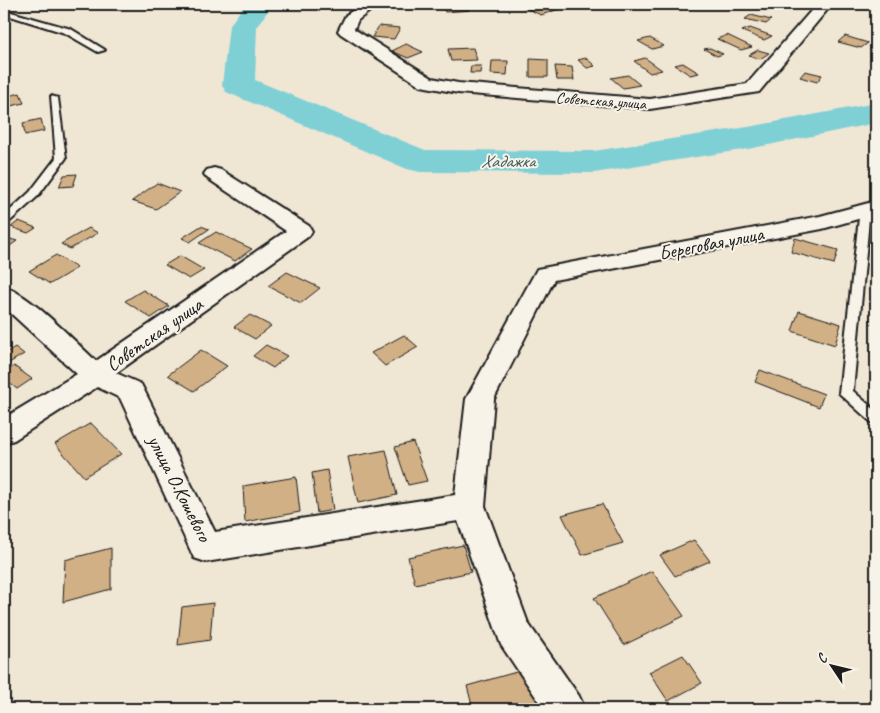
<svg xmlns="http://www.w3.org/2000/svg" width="880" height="713" viewBox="0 0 880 713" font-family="Caveat,sans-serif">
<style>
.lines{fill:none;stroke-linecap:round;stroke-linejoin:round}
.river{fill:#7fd0d5;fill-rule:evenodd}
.building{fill:#d2b085;stroke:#1c1c1c}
.service-casing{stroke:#1c1c1c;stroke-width:4}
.minor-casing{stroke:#1c1c1c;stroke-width:4}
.service{fill:#f7f3e8;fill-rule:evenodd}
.minor{fill:#f7f3e8;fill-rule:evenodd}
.labels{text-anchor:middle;stroke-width:4;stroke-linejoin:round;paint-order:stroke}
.far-street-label{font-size:16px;fill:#1c1c1c;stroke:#f7f3e8}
.far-water-label{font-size:18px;font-style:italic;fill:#3f5b5d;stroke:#f7f3e8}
.street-label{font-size:20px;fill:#1c1c1c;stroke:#f7f3e8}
</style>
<rect width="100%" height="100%" fill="#f0e6d4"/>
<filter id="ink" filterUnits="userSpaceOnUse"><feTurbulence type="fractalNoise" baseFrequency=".02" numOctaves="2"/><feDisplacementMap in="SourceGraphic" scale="10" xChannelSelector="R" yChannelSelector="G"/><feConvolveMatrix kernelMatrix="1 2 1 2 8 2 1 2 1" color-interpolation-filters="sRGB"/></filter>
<g filter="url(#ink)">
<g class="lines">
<!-- river -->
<path class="river" d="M245,4H273L257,26L255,80L425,150L594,151L748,127L876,103V123L748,149L594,173L420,172L407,169L226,92L222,85L229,26Z"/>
</g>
<!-- building -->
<g class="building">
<path d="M441,4H466L470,10L445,12Z"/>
<path d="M523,4H574L541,15L519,5Z"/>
<path d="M774,4L787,7L782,10L768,6Z"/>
<path d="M751,15L771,20L766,24L745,19Z"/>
<path d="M379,26L400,28L394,39L372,37Z"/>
<path d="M750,28L772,36L764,40L742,31Z"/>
<path d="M727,35L752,47L741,50L717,39Z"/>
<path d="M845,36L868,43L861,48L838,42Z"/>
<path d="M650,38L664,46L652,49L638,41Z"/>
<path d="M406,44L423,52L408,58L392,51Z"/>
<path d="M473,48L477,60L451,61L448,49Z"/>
<path d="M710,48L723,54L717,56L704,49Z"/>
<path d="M758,50L769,53L760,59L749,55Z"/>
<path d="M586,58L595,66L587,68L578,60Z"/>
<path d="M645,58L662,70L650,73L634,61Z"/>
<path d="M530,59L548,60V77H530Z"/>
<path d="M492,61H508L507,75L491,74Z"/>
<path d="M683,63L699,73L690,75L675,65Z"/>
<path d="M471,66H481L480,73H470Z"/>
<path d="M555,66L572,67L574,80H557Z"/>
<path d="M805,71L822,75L817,82L800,77Z"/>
<path d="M628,75L640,85L623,88L611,78Z"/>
<path d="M20,93L24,103L6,107L4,97Z"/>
<path d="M41,119L44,131L25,135L23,123Z"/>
<path d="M77,174L73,186L59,187L64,175Z"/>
<path d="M157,183L180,192L156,209L132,201Z"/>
<path d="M19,221L36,228L28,233L11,227Z"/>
<path d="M201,226L209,229L190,242L182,238Z"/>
<path d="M89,228L98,233L70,249L61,244Z"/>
<path d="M216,232L252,249L235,261L199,243Z"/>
<path d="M4,237L17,241L4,250Z"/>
<path d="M795,238L838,250L834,264L791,252Z"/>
<path d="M56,255L77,268L50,284L29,271Z"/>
<path d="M180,256L204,270L189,279L165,265Z"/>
<path d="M287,272L320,288L301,303L268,286Z"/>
<path d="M143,290L169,306L151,318L125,301Z"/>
<path d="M799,311L841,324L835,345L792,331Z"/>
<path d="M250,315L271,326L255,339L234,327Z"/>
<path d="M404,335L418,347L385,366L371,353Z"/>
<path d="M266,345L287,356L273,368L253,356Z"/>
<path d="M15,347L24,354L4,366V354Z"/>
<path d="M201,350L227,366L194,391L168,375Z"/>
<path d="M14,366L32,379L17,389L4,379V373Z"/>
<path d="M760,370L824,394L819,407L755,382Z"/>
<path d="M91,423L121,454L84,477L55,444Z"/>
<path d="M413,442L427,481L408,485L395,447Z"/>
<path d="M386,450L397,495L358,503L348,457Z"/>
<path d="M327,470L333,510L317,513L312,473Z"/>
<path d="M296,477L300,512L245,522L243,486Z"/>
<path d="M602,504L623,543L582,555L562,515Z"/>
<path d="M694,540L710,561L675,576L660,555Z"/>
<path d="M463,545L471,572L415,584L408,557Z"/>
<path d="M111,548V589L63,602L65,560Z"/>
<path d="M652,571L684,616L624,645L594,598Z"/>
<path d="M213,603L210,640L178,645L182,607Z"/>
<path d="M683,655L702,683L668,701L649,672Z"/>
<path d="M534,667L549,709H473L467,686Z"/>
</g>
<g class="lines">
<!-- service casing -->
<g class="service-casing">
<g id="service">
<path d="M4,10L71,29L105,50L98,52L65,33L4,14Z"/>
<path d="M51,96L58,98L66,158L38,196L8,223L4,224V216L30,192L56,158Z"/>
<path d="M865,206L870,209L853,391L876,411V423L871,422L839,393L860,209Z"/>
</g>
</g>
<!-- minor casing -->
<g class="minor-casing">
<g id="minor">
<path d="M363,4H379L358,20L354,29L432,78L458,83L650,99L747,84L817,4H832L759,92L650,109L458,93L421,86L341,34L338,31L346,15Z"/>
<path d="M214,168L221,170L309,226L312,231L309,236L116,373L141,384L215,532L455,495L466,399L537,269L820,216L876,201V214L822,229L554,280L494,399L485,506L528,623L579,696L585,709H544L501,645L458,521L206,562L194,558L120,398L97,387L14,440L4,443V418L77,374L4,307V287C29,293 75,342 96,361L286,231L207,178L204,174L207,170Z"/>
</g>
</g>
<!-- service -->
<use href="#service" class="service"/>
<!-- minor -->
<use href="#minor" class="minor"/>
</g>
</g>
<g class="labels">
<!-- far-street labels -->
<g class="far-street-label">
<text transform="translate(601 100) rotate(4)" y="6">Советская улица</text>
</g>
<!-- far-water labels -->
<g class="far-water-label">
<text x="508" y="167">Хадажка</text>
</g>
<!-- street labels -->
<g class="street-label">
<text transform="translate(711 243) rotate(-11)" y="7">Береговая улица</text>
<text transform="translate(154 334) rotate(-35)" y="7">Советская улица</text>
<text transform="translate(180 488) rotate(63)" y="7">улица О.Кошевого</text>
</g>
</g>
<!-- margin -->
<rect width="880" height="713" fill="none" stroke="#f7f3e8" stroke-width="20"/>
<rect x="10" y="10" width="860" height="693" fill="none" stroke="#1c1c1c" stroke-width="2" filter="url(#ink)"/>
<!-- north arrow -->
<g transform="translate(832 666) rotate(305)" stroke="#f7f3e8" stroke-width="4" paint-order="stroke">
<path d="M0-4L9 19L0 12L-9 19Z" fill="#1c1c1c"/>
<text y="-8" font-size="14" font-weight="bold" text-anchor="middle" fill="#1c1c1c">С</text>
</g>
</svg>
